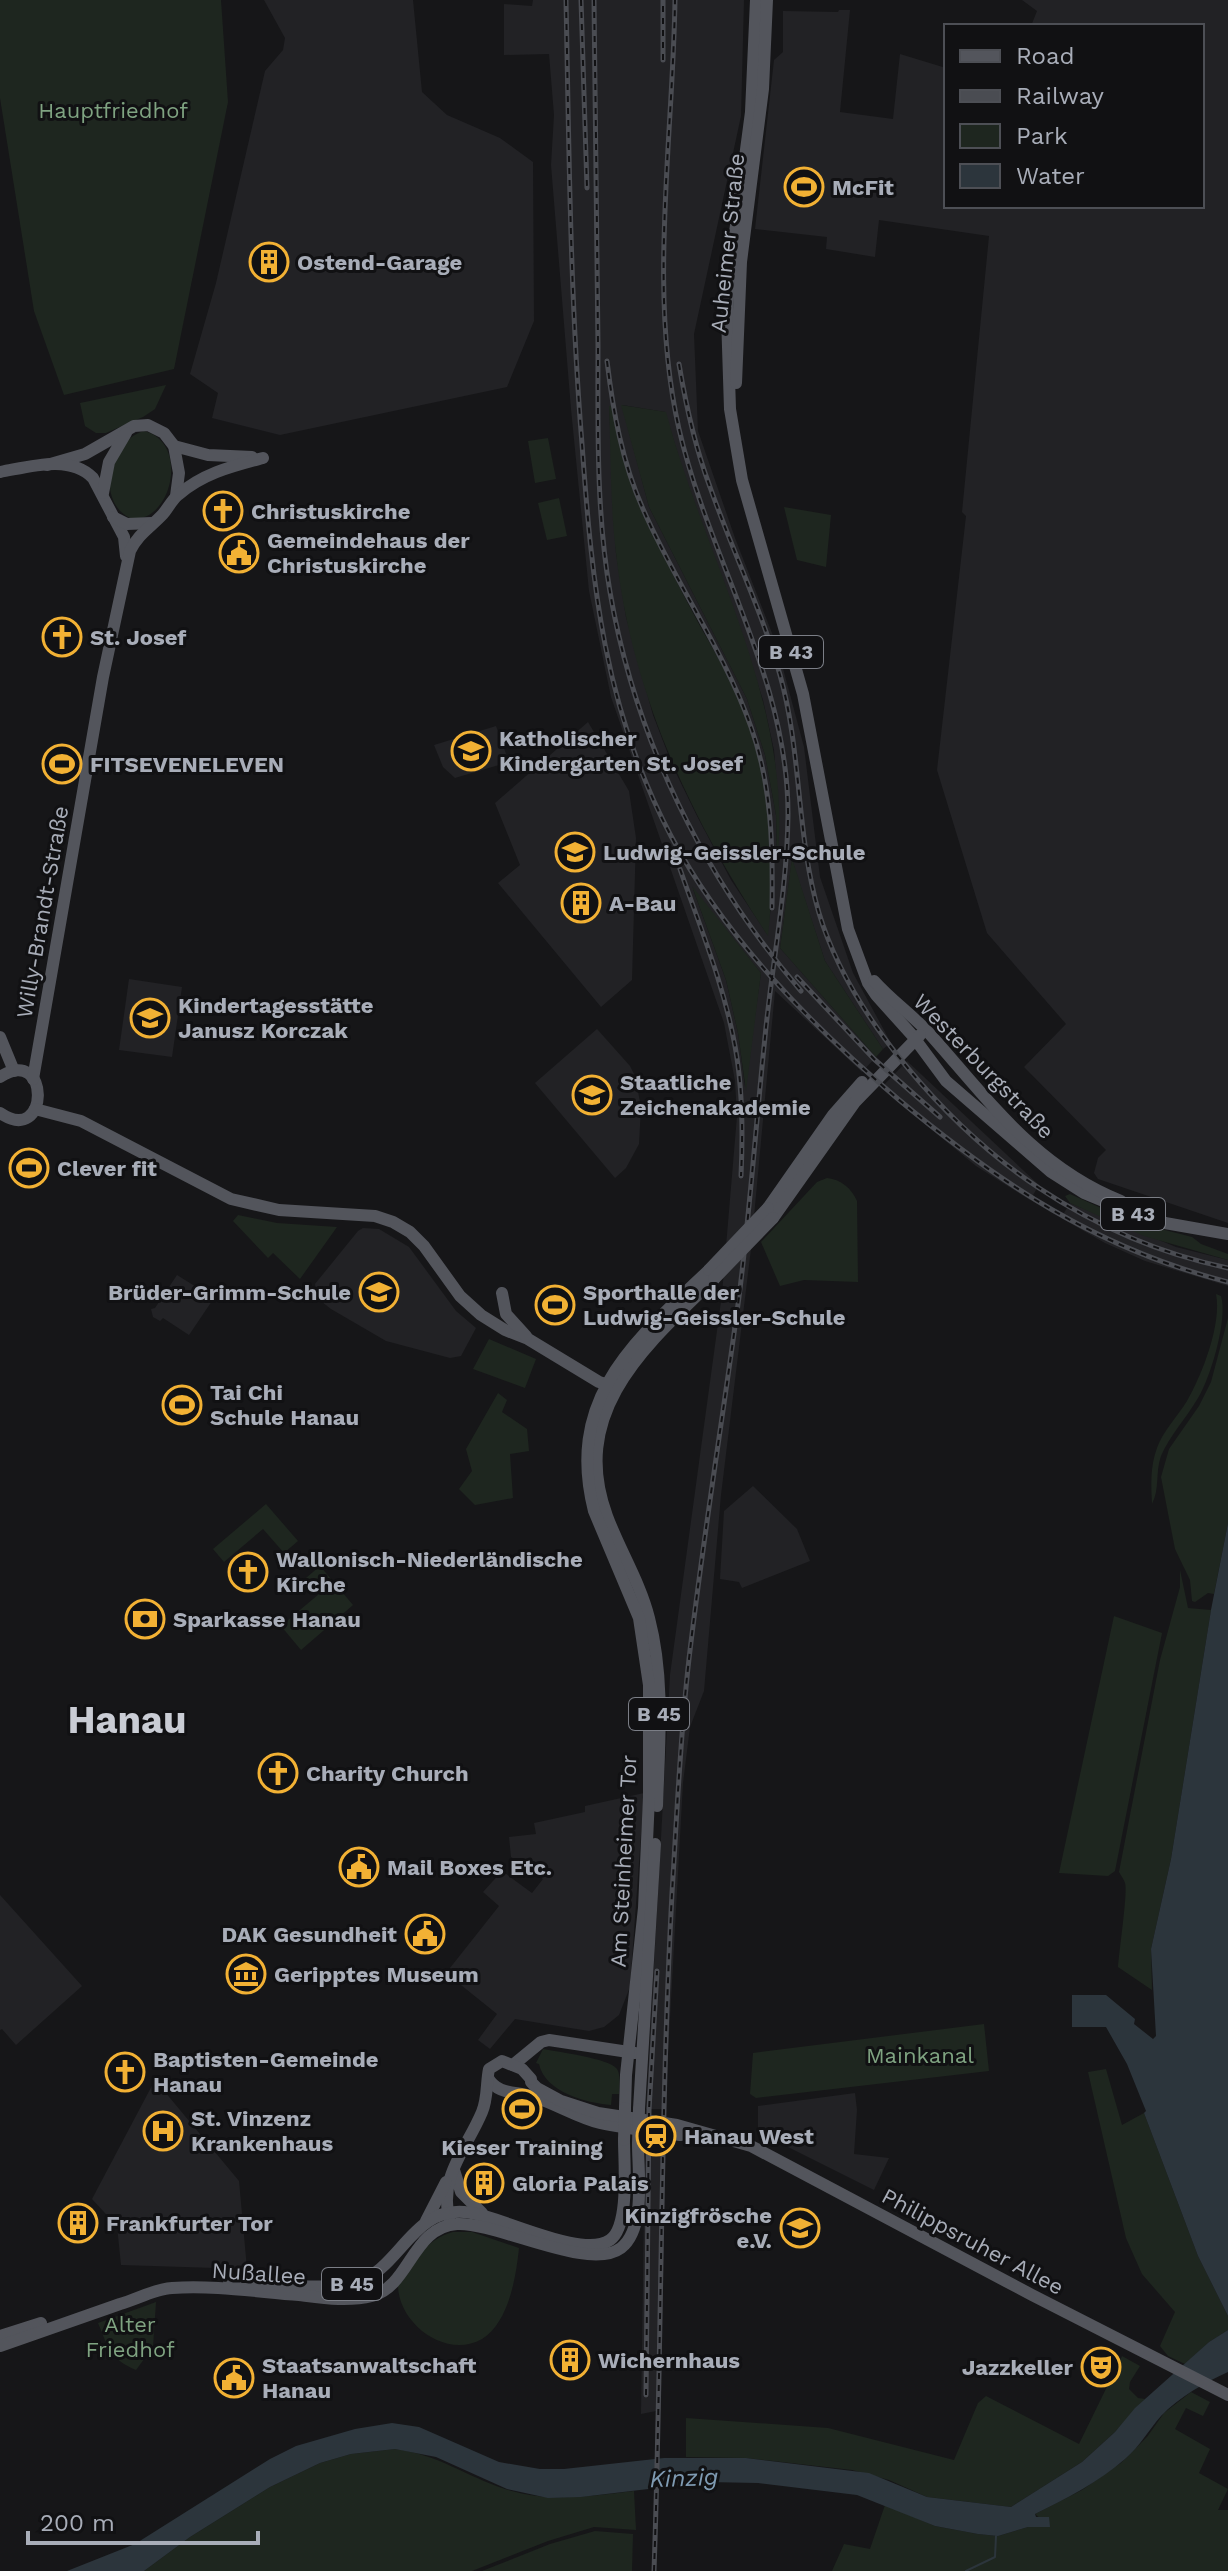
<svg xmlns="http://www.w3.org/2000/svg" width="1228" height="2571" viewBox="0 0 1228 2571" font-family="'Work Sans',sans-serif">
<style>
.built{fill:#222225;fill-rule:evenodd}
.green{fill:#1e261f}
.water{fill:#2c353c}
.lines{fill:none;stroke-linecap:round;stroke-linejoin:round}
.stream{stroke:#2c353c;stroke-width:2}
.major{stroke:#53555c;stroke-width:12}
.rail-casing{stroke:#4a4c52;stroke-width:5}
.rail{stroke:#111113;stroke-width:2;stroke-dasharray:6;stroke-linecap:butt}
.major-bridge{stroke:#53555c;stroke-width:12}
.labels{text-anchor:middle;stroke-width:6;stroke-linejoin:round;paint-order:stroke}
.shield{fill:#111113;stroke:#7b7e86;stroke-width:2}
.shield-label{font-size:20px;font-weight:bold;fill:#a8adb8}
.park-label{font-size:22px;fill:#7fa381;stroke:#111113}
.poi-label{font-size:22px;font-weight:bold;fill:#a8adb8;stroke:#111113;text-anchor:start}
.street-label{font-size:22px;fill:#a8adb8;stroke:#111113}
.water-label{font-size:24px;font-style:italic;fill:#7f9bb3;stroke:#111113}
.town-label{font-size:38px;font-weight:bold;fill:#c9ccd4;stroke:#111113}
</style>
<rect width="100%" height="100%" fill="#161618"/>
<!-- built -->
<g class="built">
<path d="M264,0H413L422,92L447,115L500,138L533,162L534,321L507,387L280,435L212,418L218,393L190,374L216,283L265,71L283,50L285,38Z"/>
<path d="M533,0H744L741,116L694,334L698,431L735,538L777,646L804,747L820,877L853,973L891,1043L883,1049L825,961L792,860L780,948L876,1057L862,1072L775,991L751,1249L721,1495L704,1691L690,1727L683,1783L665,2109H646L670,1675L722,1294L737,1116L735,1081L724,1023L611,697L589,591L571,409L551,165L554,115L549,54L504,55V4L532,6ZM622,405L665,412L690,494L731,603L763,700L774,750L779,812L777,855L776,815L765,755L747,699L649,507ZM609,406H613L620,445L641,509L739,697L760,763L769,830L772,900L767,934L731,880L697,816L673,767L653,715L626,617L616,553ZM693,889L761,973L745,1087L738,1033L726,980Z"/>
<path d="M1022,0H1228V1223L1098,1179L1094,1173L1098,1158L1106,1150L1024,1067L1066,1024L987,933L937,770L966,516L962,512L989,236L879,220L875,257L826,249L827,237L755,229L774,60L783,52V11L838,12L839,10H850L840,112L893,119L900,54L946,68V206H1202V26H1031L1037,11Z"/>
<path d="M588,722L629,791L636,838L632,980L601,1007L498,883L520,865L495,803Z"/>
<path d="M496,726L509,762L455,778L443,767L434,745Z"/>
<path d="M129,979L182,987L172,1057L119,1050Z"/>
<path d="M597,1029L630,1066L635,1076L641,1107L639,1144L626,1168L615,1178L535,1083Z"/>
<path d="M907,1061L1039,1185L1030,1200L976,1166L881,1088Z"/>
<path d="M1070,1203L1176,1247L1228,1260V1286L1145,1261L1105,1243L1061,1218Z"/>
<path d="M363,1228L379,1229L409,1247L456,1311L476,1328L461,1356L450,1358L386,1341L331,1309L317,1298L315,1284L358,1231Z"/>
<path d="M177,1275L214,1298L189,1335L163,1318L160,1321L153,1317L151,1309L155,1308Z"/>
<path d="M753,1486L797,1529L810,1561L742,1588L739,1582L720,1579L724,1511Z"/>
<path d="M644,1793L630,1987L619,2015L604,2027L589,2031L515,2019L490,2049L478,2040L497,2014L446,1973L499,1906L483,1892L502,1871L532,1893L543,1879L511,1857L509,1837L536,1834L534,1823L585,1812V1806Z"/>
<path d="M0,1895L82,1986L16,2045L2,2029L0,2030Z"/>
<path d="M155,2080L239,2181L247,2269L121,2265L117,2226L92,2199Z"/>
<path d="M855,2093L857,2110L854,2154L889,2158L874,2190L758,2132V2106Z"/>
<path d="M645,2146L664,2148L661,2410L641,2414Z"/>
</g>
<!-- green -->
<g class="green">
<path d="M0,0H221L228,102L174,369L64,395L34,311L0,98Z"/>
<path d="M166,385L155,409L143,417L106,433H96L85,426L80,403Z"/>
<path d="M621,405L666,412C705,559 795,707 777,863L776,815L765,755L747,699L649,507Z"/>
<path d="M609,406H613C626,485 662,555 700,626C713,649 727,672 738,696C771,767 777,858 768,936C691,820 631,692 616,553C610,504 611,454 609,406Z"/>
<path d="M144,431C182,440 177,498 149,515C143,519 137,518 130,518C95,501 109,441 144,431Z"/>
<path d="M548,438L556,479L535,483L528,441Z"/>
<path d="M559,498L567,536L547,540L538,503Z"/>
<path d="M784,507L831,515L826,567L797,560Z"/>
<path d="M792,858L825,961L883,1049L876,1057L780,948Z"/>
<path d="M692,886L761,973L746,1091L738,1033L726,980Z"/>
<path d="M827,1178C842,1180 851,1188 857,1201L858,1282L804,1280L780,1286L761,1242L817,1182Z"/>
<path d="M1070,1194L1130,1221L1192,1237L1201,1244L1228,1254V1260L1144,1236L1070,1203L1065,1196Z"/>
<path d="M238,1215L277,1223L337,1227L300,1279L273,1253L268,1258L233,1221Z"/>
<path d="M1216,1294L1221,1296C1228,1318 1211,1377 1198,1398C1187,1417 1170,1435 1161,1456C1155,1473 1160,1488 1152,1504C1151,1485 1150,1467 1157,1448C1163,1431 1177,1417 1187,1401C1202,1375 1222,1324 1216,1294Z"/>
<path d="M1228,1318V1523L1214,1594L1208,1593L1195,1602L1192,1601L1190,1580L1175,1549L1161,1477L1169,1449L1199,1406L1211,1382Z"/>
<path d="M489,1339L536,1359L525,1388L473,1369Z"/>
<path d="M498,1393L507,1400L502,1412L527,1429L529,1451L510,1454L513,1498L475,1505L459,1489L472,1471L466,1449Z"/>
<path d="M266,1504L298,1541L284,1553L263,1529L224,1562L213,1549Z"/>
<path d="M320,1566L353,1605L301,1650L281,1626L319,1594L306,1578Z"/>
<path d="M1180,1570L1188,1608L1211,1610L1171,1859L1151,1949L1152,1990L1118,1967C1119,1952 1128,1891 1125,1883C1124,1879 1121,1876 1119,1872L1160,1660L1180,1587Z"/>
<path d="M1114,1616L1162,1633L1115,1871L1108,1876L1059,1873Z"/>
<path d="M984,2024L989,2071L756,2098L750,2094L753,2053Z"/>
<path d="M543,2049C557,2052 609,2058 617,2069C621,2075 619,2087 619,2094H612L611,2105C586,2103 545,2092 539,2064L536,2063Z"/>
<path d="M1106,2069L1122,2125L1144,2113L1198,2256L1228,2316V2330L1209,2342L1185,2364L1168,2356L1160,2346L1175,2312L1142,2274L1126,2238L1088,2072Z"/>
<path d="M453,2232H472L519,2248C516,2277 509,2322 482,2339C445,2360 397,2322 398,2284C414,2262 426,2239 453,2232Z"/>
<path d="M156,2302L153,2347L136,2370C110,2359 108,2347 98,2323Z"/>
<path d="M1122,2356L1140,2366L1130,2382L1129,2389L1138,2398L1145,2399L1115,2432L1082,2462L1011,2507L927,2497L889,2480L852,2470L746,2458L686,2457V2418L828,2428L954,2460L978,2403L986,2396L1079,2444Z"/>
<path d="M1191,2392L1210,2402L1203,2416L1186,2408L1175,2429L1210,2449L1199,2473L1228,2489L1218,2510H1228V2571H832L844,2544L870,2549L885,2505L935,2526L978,2534L998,2536L1028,2527H1050L1035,2514L1082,2490L1122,2462L1147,2437L1164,2413Z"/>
<path d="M395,2449C440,2455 465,2476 505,2489C549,2503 590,2496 634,2491L636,2530L594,2527L548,2541L472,2571H144L190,2537L270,2487L320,2463L351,2454Z"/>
<path d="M595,2531L633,2534L632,2571H482L550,2544Z"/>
</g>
<!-- water -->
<g class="water">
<path d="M1228,1523V2316L1198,2256L1144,2113L1146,2111L1127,2064L1106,2027H1072V1995H1106L1135,2019L1134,2024L1153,2039L1156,2036L1151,1949L1171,1859L1211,1610Z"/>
<path d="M1228,2330V2372C1204,2383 1179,2397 1161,2416C1148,2431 1140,2446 1125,2459C1099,2482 1067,2498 1035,2514L1036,2517H1049L1050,2527H1028L998,2536L978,2534L935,2526L857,2495L758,2483L707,2482L581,2497L548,2498L507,2489L436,2457L395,2449L351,2454L320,2463L270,2487L190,2537L144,2571H67L135,2544L270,2459L296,2446L355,2429L392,2423L419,2427L499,2462L540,2469H564L664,2458H746L869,2473L927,2497L1011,2507L1082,2462L1115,2432L1135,2408L1209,2342Z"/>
</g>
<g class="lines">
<!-- stream -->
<path class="stream" d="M966,2571L995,2557L996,2536"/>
<!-- major -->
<g class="major">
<path d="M756,0L751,112L729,278L727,316L730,409L742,480L803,694L848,929L868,983L876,995L912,1035L946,1081L1051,1172L1084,1193L1132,1213L1165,1223L1228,1234"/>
<path d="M736,383L741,262L763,89L767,0"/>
<path d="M174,446L208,455L252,457"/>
<path d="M47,465L85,454L134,426L148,425L164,433L174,446L179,473L176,496"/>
<path d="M0,472C29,467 70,454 93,478L124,537L126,556"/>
<path d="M103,493L109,462L126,433"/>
<path d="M113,517L127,524L152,523"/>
<path d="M874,981C891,1000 911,1014 928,1032C988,1099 1034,1166 1121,1201"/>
<path d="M0,1037L14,1071"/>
<path d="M0,1077C51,1044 50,1147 0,1113"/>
<path d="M33,1079L103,677L130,551C138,534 151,527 163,514C168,508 172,500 178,495C203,473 233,466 263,458"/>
<path d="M35,1109L81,1121L231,1199L279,1210L375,1216L393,1222L410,1232L424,1246L460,1296L481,1315L505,1330L528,1339L599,1382L613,1386"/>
<path d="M768,1208L833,1115L862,1082"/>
<path d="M773,1218L855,1102L920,1035"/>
<path d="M502,1293L506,1314L526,1336"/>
<path d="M657,1806C659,1744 665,1679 649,1618C640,1582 620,1551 607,1516C568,1411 646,1345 714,1279"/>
<path d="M513,2065L541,2042L549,2040L635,2053"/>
<path d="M488,2078C498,2095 515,2091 531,2096C555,2103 576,2117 600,2123C626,2129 654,2131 680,2135L692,2133"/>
<path d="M531,2082L537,2088L561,2101L598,2113L677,2125L751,2146L1032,2295L1228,2395"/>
<path d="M625,2108L626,2075L644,1908L649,1797V1685L639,1618L594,1511C565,1397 635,1341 709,1270"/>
<path d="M639,2109L655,1844"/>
<path d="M454,2170L461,2192L482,2213"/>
<path d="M449,2218C439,2176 467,2148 482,2112C488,2098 486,2083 489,2069L502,2061L522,2069L531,2079"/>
<path d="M426,2221L446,2182"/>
<path d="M229,2282C259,2283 331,2291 356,2283C400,2269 412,2208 464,2212C498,2214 581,2260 610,2240C630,2226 624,2163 624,2140"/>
<path d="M0,2336L41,2323"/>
<path d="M0,2346C40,2332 80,2318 120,2304C137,2299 155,2289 172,2288C214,2285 258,2292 299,2295C323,2298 348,2302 372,2296C410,2286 412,2227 457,2224C497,2222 589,2272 621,2248C646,2229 638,2173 638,2144"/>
</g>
<!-- rail casing -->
<g class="rail-casing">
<g id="rail">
<path d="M566,0C569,148 570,296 582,444C592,584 604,709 671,836C725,938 811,1025 898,1099C1000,1184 1098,1249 1228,1282"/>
<path d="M581,0L587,188"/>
<path d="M594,0C596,115 597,230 598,345C598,427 596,511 610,592C635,739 704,878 801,991"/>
<path d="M663,60V0"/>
<path d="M607,361C613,411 622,462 643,509C675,583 724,650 751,727C772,786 773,847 772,908"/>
<path d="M679,364C686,406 695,447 710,487C732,550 762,611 780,675C802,753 796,835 819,913C850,1017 950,1129 1039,1188C1096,1226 1161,1254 1228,1268"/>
<path d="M680,869C700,927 724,985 735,1046C743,1089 743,1133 741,1176"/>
<path d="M797,977L874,1059L940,1117"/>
<path d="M646,2395L649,2110L657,1971"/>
<path d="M654,2571C662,2345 660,2119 672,1893C677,1815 680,1736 689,1659C703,1538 723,1417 739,1297C750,1210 756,1123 765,1037C772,963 787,891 788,816C789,679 709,560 679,429C648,294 673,139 675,0"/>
</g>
</g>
<!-- rail -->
<use href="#rail" class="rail"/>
<!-- major-bridge -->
<g class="major-bridge">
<path d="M709,1270L768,1208"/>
<path d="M714,1279L773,1218"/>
<path d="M624,2140L625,2108"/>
<path d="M638,2144L639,2109"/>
</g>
</g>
<!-- icons -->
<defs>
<g id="stadium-ring" transform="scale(2)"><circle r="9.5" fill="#111113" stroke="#f2b134" stroke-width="1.5"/><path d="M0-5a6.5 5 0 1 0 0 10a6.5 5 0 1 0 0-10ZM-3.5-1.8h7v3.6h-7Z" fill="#f2b134"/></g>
<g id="building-ring" transform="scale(2)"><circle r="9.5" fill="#111113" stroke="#f2b134" stroke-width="1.5"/><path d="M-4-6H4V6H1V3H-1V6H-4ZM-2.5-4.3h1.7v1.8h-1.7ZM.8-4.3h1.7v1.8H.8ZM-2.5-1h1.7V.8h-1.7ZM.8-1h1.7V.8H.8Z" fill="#f2b134"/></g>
<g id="church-ring" transform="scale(2)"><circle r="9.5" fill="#111113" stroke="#f2b134" stroke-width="1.5"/><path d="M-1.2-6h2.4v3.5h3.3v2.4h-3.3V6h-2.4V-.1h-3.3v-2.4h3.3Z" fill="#f2b134"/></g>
<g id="civic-ring" transform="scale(2)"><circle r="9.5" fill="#111113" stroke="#f2b134" stroke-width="1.5"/><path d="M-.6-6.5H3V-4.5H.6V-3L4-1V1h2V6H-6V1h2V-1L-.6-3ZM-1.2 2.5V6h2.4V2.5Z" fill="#f2b134"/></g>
<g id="school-ring" transform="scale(2)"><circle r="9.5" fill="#111113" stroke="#f2b134" stroke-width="1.5"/><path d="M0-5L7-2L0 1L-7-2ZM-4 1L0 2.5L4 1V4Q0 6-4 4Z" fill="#f2b134"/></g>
<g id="bank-ring" transform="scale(2)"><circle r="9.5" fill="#111113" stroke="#f2b134" stroke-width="1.5"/><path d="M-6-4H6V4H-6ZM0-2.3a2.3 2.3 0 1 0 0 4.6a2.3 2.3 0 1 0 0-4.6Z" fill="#f2b134"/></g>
<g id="museum-ring" transform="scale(2)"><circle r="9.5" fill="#111113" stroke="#f2b134" stroke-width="1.5"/><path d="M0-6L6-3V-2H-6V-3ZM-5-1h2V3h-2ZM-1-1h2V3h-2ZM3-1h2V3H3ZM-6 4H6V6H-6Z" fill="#f2b134"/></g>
<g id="hospital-ring" transform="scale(2)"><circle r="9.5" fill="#111113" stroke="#f2b134" stroke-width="1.5"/><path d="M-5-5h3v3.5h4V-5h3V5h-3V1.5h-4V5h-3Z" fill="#f2b134"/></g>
<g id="station-ring" transform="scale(2)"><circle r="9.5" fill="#111113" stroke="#f2b134" stroke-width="1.5"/><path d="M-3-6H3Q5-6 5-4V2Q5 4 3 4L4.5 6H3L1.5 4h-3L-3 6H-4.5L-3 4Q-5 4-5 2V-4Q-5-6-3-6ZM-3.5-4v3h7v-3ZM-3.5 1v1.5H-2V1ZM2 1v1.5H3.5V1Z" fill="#f2b134"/></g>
<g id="theatre-ring" transform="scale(2)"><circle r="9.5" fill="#111113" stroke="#f2b134" stroke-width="1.5"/><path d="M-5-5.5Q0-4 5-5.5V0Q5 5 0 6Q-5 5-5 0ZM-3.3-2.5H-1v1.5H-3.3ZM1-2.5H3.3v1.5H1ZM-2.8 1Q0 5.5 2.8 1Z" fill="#f2b134"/></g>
</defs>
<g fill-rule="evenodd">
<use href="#stadium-ring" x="804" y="187"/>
<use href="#building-ring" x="269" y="262"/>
<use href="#church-ring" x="223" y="511"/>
<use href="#civic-ring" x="239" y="553"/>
<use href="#church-ring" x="62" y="637"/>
<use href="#school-ring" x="471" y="751"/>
<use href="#stadium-ring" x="62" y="764"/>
<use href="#school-ring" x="575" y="852"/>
<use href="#building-ring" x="581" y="903"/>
<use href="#school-ring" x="150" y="1018"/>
<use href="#school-ring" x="592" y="1095"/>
<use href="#stadium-ring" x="29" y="1168"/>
<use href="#school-ring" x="379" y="1292"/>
<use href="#stadium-ring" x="555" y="1305"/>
<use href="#stadium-ring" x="182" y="1405"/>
<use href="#church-ring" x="248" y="1572"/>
<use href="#bank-ring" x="145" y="1619"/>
<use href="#church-ring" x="278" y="1773"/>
<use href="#civic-ring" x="359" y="1867"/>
<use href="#civic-ring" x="425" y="1934"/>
<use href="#museum-ring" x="246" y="1974"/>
<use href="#church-ring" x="125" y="2072"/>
<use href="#stadium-ring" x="522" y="2109"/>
<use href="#hospital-ring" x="163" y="2131"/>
<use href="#station-ring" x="656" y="2136"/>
<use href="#building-ring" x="484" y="2183"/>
<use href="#building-ring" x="78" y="2223"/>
<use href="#school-ring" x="800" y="2228"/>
<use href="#building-ring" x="570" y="2360"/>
<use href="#theatre-ring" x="1101" y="2367"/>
<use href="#civic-ring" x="234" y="2378"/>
</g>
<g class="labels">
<!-- shield labels -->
<g class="shield">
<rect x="759" y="636" width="64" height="32" rx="6"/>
<rect x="1101" y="1198" width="64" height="32" rx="6"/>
<rect x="629" y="1698" width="60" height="32" rx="6"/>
<rect x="322" y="2268" width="60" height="32" rx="6"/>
</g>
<g class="shield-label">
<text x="791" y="659">B 43</text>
<text x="1133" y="1221">B 43</text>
<text x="659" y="1721">B 45</text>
<text x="352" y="2291">B 45</text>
</g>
<!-- park labels -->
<g class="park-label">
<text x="113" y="118">Hauptfriedhof</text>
<text x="920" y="2063">Mainkanal</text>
<text x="130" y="2332">Alter<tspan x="130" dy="25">Friedhof</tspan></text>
</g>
<!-- poi labels -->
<g class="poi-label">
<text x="832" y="195">McFit</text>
<text x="297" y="270">Ostend-Garage</text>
<text x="251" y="519">Christuskirche</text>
<text x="267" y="548">Gemeindehaus der<tspan x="267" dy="25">Christuskirche</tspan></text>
<text x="90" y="645">St. Josef</text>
<text x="499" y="746">Katholischer<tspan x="499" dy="25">Kindergarten St. Josef</tspan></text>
<text x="90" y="772">FITSEVENELEVEN</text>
<text x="603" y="860">Ludwig-Geissler-Schule</text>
<text x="609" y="911">A-Bau</text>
<text x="178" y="1013">Kindertagesstätte<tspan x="178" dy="25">Janusz Korczak</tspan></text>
<text x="620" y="1090">Staatliche<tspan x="620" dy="25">Zeichenakademie</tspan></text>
<text x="57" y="1176">Clever fit</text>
<text x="351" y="1300" text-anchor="end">Brüder-Grimm-Schule</text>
<text x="583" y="1300">Sporthalle der<tspan x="583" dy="25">Ludwig-Geissler-Schule</tspan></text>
<text x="210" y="1400">Tai Chi<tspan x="210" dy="25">Schule Hanau</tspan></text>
<text x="276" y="1567">Wallonisch-Niederländische<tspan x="276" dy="25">Kirche</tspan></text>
<text x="173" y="1627">Sparkasse Hanau</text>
<text x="306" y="1781">Charity Church</text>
<text x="387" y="1875">Mail Boxes Etc.</text>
<text x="397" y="1942" text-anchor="end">DAK Gesundheit</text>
<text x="274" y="1982">Geripptes Museum</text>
<text x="153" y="2067">Baptisten-Gemeinde<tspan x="153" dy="25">Hanau</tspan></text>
<text x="191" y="2126">St. Vinzenz<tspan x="191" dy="25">Krankenhaus</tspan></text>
<text x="684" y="2144">Hanau West</text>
<text x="522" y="2155" text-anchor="middle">Kieser Training</text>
<text x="512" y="2191">Gloria Palais</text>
<text x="772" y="2223" text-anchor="end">Kinzigfrösche<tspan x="772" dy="25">e.V.</tspan></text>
<text x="106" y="2231">Frankfurter Tor</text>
<text x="598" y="2368">Wichernhaus</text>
<text x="262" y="2373">Staatsanwaltschaft<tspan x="262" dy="25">Hanau</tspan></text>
<text x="1073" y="2375" text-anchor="end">Jazzkeller</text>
</g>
<!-- street labels -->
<g class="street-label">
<text transform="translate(727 243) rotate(-84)" y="8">Auheimer Straße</text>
<text transform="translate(42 912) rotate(-80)" y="8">Willy-Brandt-Straße</text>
<text transform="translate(984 1066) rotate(46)" y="8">Westerburgstraße</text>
<text transform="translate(623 1861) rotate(-87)" y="8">Am Steinheimer Tor</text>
<text transform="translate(973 2241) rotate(28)" y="8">Philippsruher Allee</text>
<text transform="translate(259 2273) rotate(4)" y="8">Nußallee</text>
</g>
<!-- water labels -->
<g class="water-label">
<text transform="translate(684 2478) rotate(-2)" y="8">Kinzig</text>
</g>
<!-- town labels -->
<g class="town-label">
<text x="127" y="1733">Hanau</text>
</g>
</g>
<!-- legend -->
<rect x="944" y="24" width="260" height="184" fill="#111113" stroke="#4d4f55" stroke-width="2"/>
<rect x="960" y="50" width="40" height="12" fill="#53555c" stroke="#4d4f55" stroke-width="2"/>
<text x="1016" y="64" font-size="24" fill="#a8adb8">Road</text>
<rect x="960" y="90" width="40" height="12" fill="#4a4c52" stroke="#4d4f55" stroke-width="2"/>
<text x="1016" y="104" font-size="24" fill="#a8adb8">Railway</text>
<rect x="960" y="124" width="40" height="24" fill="#1e261f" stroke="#4d4f55" stroke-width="2"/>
<text x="1016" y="144" font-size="24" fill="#a8adb8">Park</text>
<rect x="960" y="164" width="40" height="24" fill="#2c353c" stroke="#4d4f55" stroke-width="2"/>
<text x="1016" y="184" font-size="24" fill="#a8adb8">Water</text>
<!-- scale -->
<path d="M28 2531v12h230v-12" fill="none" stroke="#a8adb8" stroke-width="4"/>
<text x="40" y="2531" font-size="24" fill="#a8adb8" stroke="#111113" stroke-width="6" paint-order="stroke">200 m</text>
</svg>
